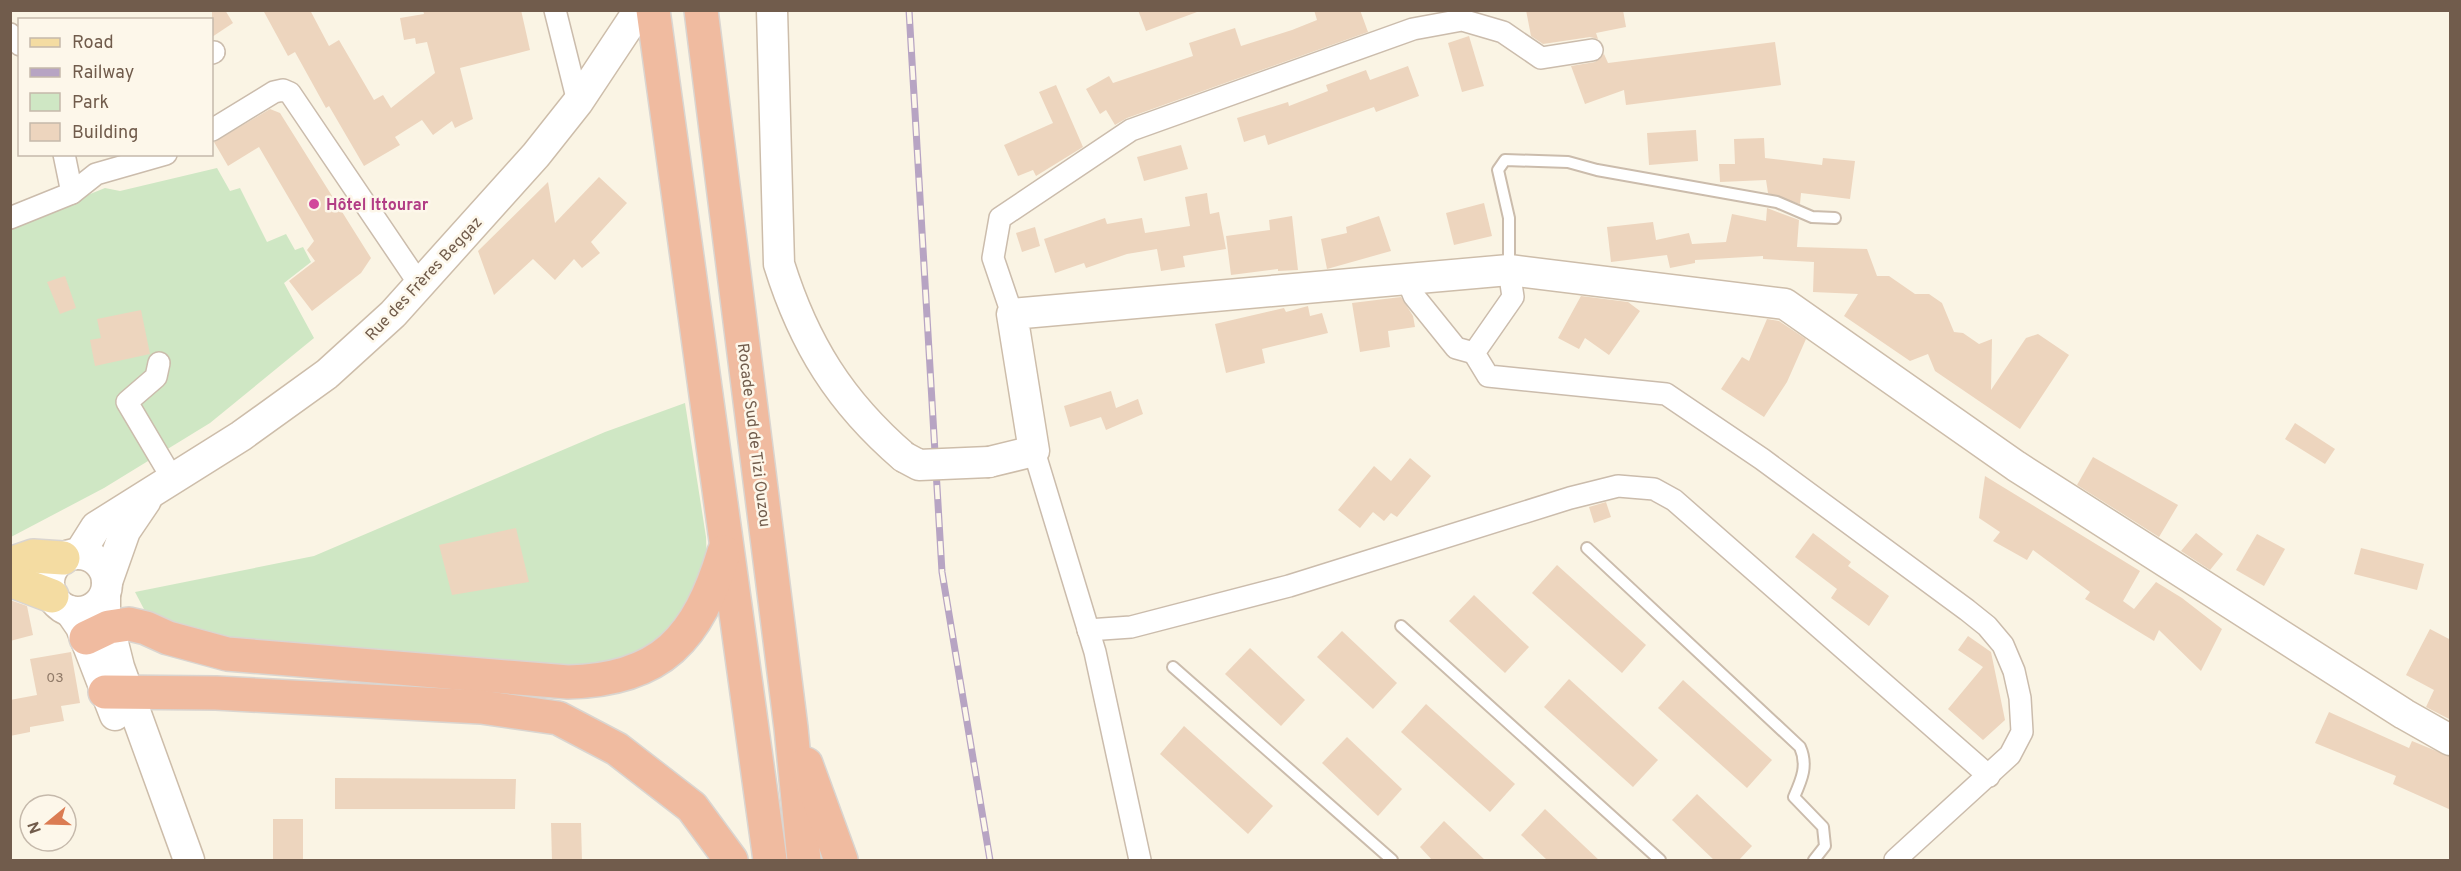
<svg xmlns="http://www.w3.org/2000/svg" width="2461" height="871" viewBox="0 0 2461 871" font-family="Overpass,sans-serif">
<style>
.green{fill:#cfe7c4}
.building{fill:#edd5be}
.lines{fill:none;stroke-linecap:round;stroke-linejoin:round}
.lane-casing{stroke:#cbbcac;stroke-width:14}
.street-casing{stroke:#cbbcac;stroke-width:24}
.secondary-casing{stroke:#cdbdaa;stroke-width:33}
.primary-casing{stroke:#dad5d0;stroke-width:36}
.highway-casing{stroke:#dad5d0;stroke-width:36}
.lane{stroke:#fff;stroke-width:10}
.street{stroke:#fff;stroke-width:21}
.secondary{stroke:#fff;stroke-width:30}
.primary{stroke:#f4dca2;stroke-width:33}
.highway{stroke:#f0bba0;stroke-width:33}
.rail-casing{stroke:#b7a4c3;stroke-width:7}
.rail{stroke:#fdf7ea;stroke-width:4.5;stroke-dasharray:14;stroke-linecap:butt}
.secondary-bridge-casing{stroke:#cdbdaa;stroke-width:33;stroke-linecap:butt}
.secondary-bridge{stroke:#fff;stroke-width:30}
.hotel-dot{fill:#d1479c;stroke:#fdf7ea;stroke-width:2}
.labels{text-anchor:middle;stroke-width:5;stroke-linejoin:round;paint-order:stroke}
.number-label{font-size:14px;fill:#907a68}
.hotel-label{font-size:16px;font-weight:bold;fill:#b23c85;stroke:#fdf7ea;text-anchor:start}
.street-label{font-size:16px;fill:#715c4c;stroke:#fdf7ea}
</style>
<rect width="100%" height="100%" fill="#faf4e4"/>
<!-- green -->
<g class="green">
<path d="M217,168L230,191L240,188L267,242L286,234L295,250L303,247L311,262L284,283L314,338L210,423L104,488L11,537V226L105,188L120,191Z"/>
<path d="M685,403L706,537L707,569L691,607L661,642L601,671L198,637L146,613L135,592L314,556L605,432Z"/>
</g>
<!-- building -->
<g class="building">
<path d="M212,10H225L233,23L212,37Z"/>
<path d="M263,10H310L329,46L339,40L374,100L383,95L391,108L435,73L427,42L416,44L415,38L404,40L400,18L424,14L423,10H521L530,50L460,68L473,119L455,128L452,121L433,135L422,120L395,137L400,145L364,166L329,106L326,108L295,52L288,56Z"/>
<path d="M1138,10H1196L1197,12L1146,31Z"/>
<path d="M1314,10H1360L1368,32L1127,118L1115,125L1106,110L1100,114L1086,89L1109,76L1113,83L1193,56L1189,43L1235,28L1241,46L1292,30L1317,20Z"/>
<path d="M1526,10H1623L1626,27L1596,33L1598,39L1590,37L1543,44L1531,36Z"/>
<path d="M1469,36L1484,86L1462,92L1448,43Z"/>
<path d="M1775,42L1781,85L1626,105L1624,90L1585,104L1571,66L1595,62L1604,54L1608,63Z"/>
<path d="M1408,66L1419,96L1376,112L1374,107L1268,145L1265,135L1244,142L1237,118L1288,102L1289,106L1328,91L1326,85L1366,70L1370,80Z"/>
<path d="M1056,85L1083,147L1036,176L1033,170L1018,176L1004,145L1053,123L1039,92Z"/>
<path d="M270,109L280,113L371,258L361,273L312,311L289,281L315,261L307,250L314,241L259,147L228,166L214,142Z"/>
<path d="M1696,130L1698,161L1649,165L1647,133Z"/>
<path d="M1764,138L1765,158L1822,165L1823,158L1855,161L1850,199L1801,193L1800,204L1768,193L1766,180L1720,182L1719,164H1735L1734,139Z"/>
<path d="M1181,145L1188,169L1144,181L1137,157Z"/>
<path d="M599,177L627,203L591,242L600,253L582,268L574,259L555,280L533,259L494,295L478,251L548,182L555,223Z"/>
<path d="M1207,193L1210,214L1219,212L1226,249L1183,256L1185,267L1161,271L1157,249L1127,254L1086,268L1084,263L1055,273L1044,239L1105,218L1107,224L1142,218L1145,233L1190,226L1185,197Z"/>
<path d="M1484,203L1492,236L1454,245L1446,213Z"/>
<path d="M1767,208L1799,220L1797,247L1867,249L1877,276H1889L1915,294H1929L1942,303L1954,332L1963,333L1979,344L1992,339L1991,390L2026,338L2038,334L2069,355L2020,429L1935,371L1928,354L1910,361L1844,316L1858,294L1813,292L1814,262L1763,259V256L1695,260V263L1670,268L1667,255L1611,262L1607,227L1653,222L1656,240L1689,233L1692,244L1726,242L1732,214L1766,221Z"/>
<path d="M1292,216L1298,270L1278,271V269L1231,275L1226,236L1270,230L1269,220Z"/>
<path d="M1379,216L1391,251L1327,269L1321,239L1347,233L1346,227Z"/>
<path d="M1035,227L1040,246L1022,252L1016,233Z"/>
<path d="M65,276L76,308L60,314L47,282Z"/>
<path d="M1581,296L1628,302L1640,311L1609,355L1585,338L1579,349L1558,338Z"/>
<path d="M1401,297L1413,316L1415,327L1388,331L1390,347L1360,352L1352,303Z"/>
<path d="M1308,306L1310,316L1322,313L1328,333L1262,349L1265,363L1226,373L1215,324L1284,308L1286,312Z"/>
<path d="M141,310L150,354L95,366L90,340L101,338L97,319Z"/>
<path d="M1767,319L1779,321L1806,339L1787,382L1764,417L1721,389L1742,357L1749,361Z"/>
<path d="M1111,391L1116,408L1138,399L1143,414L1106,430L1101,417L1070,427L1064,406Z"/>
<path d="M2295,423L2335,449L2325,464L2285,439Z"/>
<path d="M2093,457L2178,505L2159,537L2077,485Z"/>
<path d="M1410,458L1431,476L1397,517L1391,513L1384,521L1373,512L1360,528L1338,510L1374,466L1391,481Z"/>
<path d="M1985,476L2140,571L2123,601L2134,609L2156,582L2182,598L2222,629L2201,671L2159,630L2154,641L2085,599L2090,592L2033,550L2027,560L1993,541L2000,532L1979,518Z"/>
<path d="M1606,502L1611,517L1594,523L1589,507Z"/>
<path d="M516,528L529,582L452,595L439,545Z"/>
<path d="M1813,533L1851,562L1848,566L1889,596L1869,626L1831,598L1837,589L1795,557Z"/>
<path d="M2196,533L2223,554L2210,570L2181,551Z"/>
<path d="M2257,534L2285,549L2264,586L2236,570Z"/>
<path d="M2361,548L2424,564L2417,590L2354,574Z"/>
<path d="M1557,565L1646,645L1622,673L1532,593Z"/>
<path d="M1474,595L1529,647L1505,673L1449,621Z"/>
<path d="M10,600L27,606L33,635L10,641Z"/>
<path d="M2430,629L2451,640V720L2426,707L2434,690L2406,675Z"/>
<path d="M1342,631L1397,683L1373,709L1317,657Z"/>
<path d="M1968,636L1991,652L2005,720L1983,740L1948,709L1983,667L1958,650Z"/>
<path d="M1250,648L1305,700L1281,726L1225,674Z"/>
<path d="M71,652L80,703L61,706L64,721L30,727V732L10,736V700L37,695L30,659Z"/>
<path d="M1569,679L1658,760L1633,787L1544,707Z"/>
<path d="M1683,680L1772,760L1747,788L1658,708Z"/>
<path d="M1426,704L1515,784L1490,812L1401,732Z"/>
<path d="M2329,712L2409,748L2412,741L2451,757V810L2393,784L2396,776L2315,743Z"/>
<path d="M1184,726L1273,806L1248,834L1160,754Z"/>
<path d="M1347,737L1402,789L1378,816L1322,763Z"/>
<path d="M335,778L516,779L515,809H335Z"/>
<path d="M1697,794L1752,846L1738,861H1715L1672,820Z"/>
<path d="M1545,809L1600,861H1548L1521,835Z"/>
<rect x="273" y="819" width="30" height="42"/>
<path d="M1444,821L1486,861H1433L1420,847Z"/>
<path d="M551,823H581L582,861H552Z"/>
</g>
<g class="lines">
<!-- lane casing -->
<g class="lane-casing">
<g id="lane">
<path d="M1509,270V218L1498,170L1505,160L1568,162L1597,170L1777,202L1812,217L1835,218"/>
<path d="M1587,548L1800,747C1808,765 1802,779 1794,797L1823,827L1825,846L1814,860"/>
<path d="M1401,626L1660,860"/>
<path d="M1173,667L1392,860"/>
</g>
</g>
<!-- street casing -->
<g class="street-casing">
<g id="street">
<path d="M555,10L578,102"/>
<path d="M10,34L20,45"/>
<path d="M212,53L214,52"/>
<path d="M212,130L274,92L283,90L290,93L420,285"/>
<path d="M64,154L72,193"/>
<path d="M10,218L72,193L96,174L166,154"/>
<path d="M1509,270L1513,297L1474,353L1488,376L1666,394L1762,459L1967,610L1987,626L2003,645L2014,671L2020,698L2022,732L2010,755L1895,860"/>
<path d="M1407,279L1414,296L1456,348L1474,353"/>
<path d="M1012,314L993,258L1000,218L1131,130L1413,29L1462,20L1503,32L1541,58L1592,50"/>
<path d="M159,363L156,377L127,402L172,478"/>
<path d="M1034,451L1095,652L1140,860"/>
<path d="M1088,630L1131,627L1289,586L1570,498L1618,486L1654,489L1674,500L1989,776"/>
</g>
</g>
<!-- secondary casing -->
<g class="secondary-casing">
<g id="secondary">
<path d="M772,10L779,264C804,344 840,402 904,457"/>
<path d="M989,462L1034,451L1012,314L1509,270L1785,304L2016,466L2404,714L2450,740"/>
<path d="M79,554L96,527L241,436L327,374L393,314L536,155L578,102L639,10"/>
<circle cx="78" cy="583" r="29"/>
<path d="M107,582L125,531L146,500"/>
<path d="M105,596V611L119,667L189,860"/>
<path d="M70,611L81,627L115,715"/>
</g>
</g>
<!-- primary casing -->
<g class="primary-casing">
<g id="primary">
<path d="M10,564L33,556L63,558"/>
<path d="M10,580L52,596"/>
</g>
</g>
<!-- highway casing -->
<g class="highway-casing">
<g id="highway">
<path d="M653,10L770,860"/>
<path d="M701,10L791,728L804,860"/>
<path d="M86,638L109,627L129,624L146,628L168,638L227,654L568,682C662,680 698,638 724,552"/>
<path d="M105,692L216,693L481,707L558,718L617,749L692,807L731,860"/>
<path d="M806,764L841,860"/>
</g>
</g>
<!-- lane -->
<use href="#lane" class="lane"/>
<!-- street -->
<use href="#street" class="street"/>
<!-- secondary -->
<use href="#secondary" class="secondary"/>
<!-- primary -->
<use href="#primary" class="primary"/>
<!-- highway -->
<use href="#highway" class="highway"/>
<!-- rail casing -->
<g class="rail-casing">
<path id="rail" d="M909,10L942,572L990,860"/>
</g>
<!-- rail -->
<use href="#rail" class="rail"/>
<!-- secondary-bridge casing -->
<g class="secondary-bridge-casing">
<path id="secondary-bridge" d="M904,457L919,465L989,462"/>
</g>
<!-- secondary-bridge -->
<use href="#secondary-bridge" class="secondary-bridge"/>
</g>
<!-- markers -->
<circle class="hotel-dot" cx="314" cy="204" r="6"/>
<g class="labels">
<!-- number labels -->
<g class="number-label">
<text x="55" y="682">03</text>
</g>
<!-- hotel labels -->
<g class="hotel-label">
<text x="326" y="210">Hôtel Ittourar</text>
</g>
<!-- street labels -->
<g class="street-label">
<text transform="translate(423 278) rotate(-47)" y="6">Rue des Frères Beggaz</text>
<text transform="translate(755 435) rotate(83)" y="6">Rocade Sud de Tizi Ouzou</text>
</g>
</g>
<!-- border -->
<rect width="2461" height="871" fill="none" stroke="#715c4c" stroke-width="24"/>
<!-- legend -->
<rect x="18" y="18" width="195" height="138" fill="#fdf7ea" stroke="#c5b9ab" stroke-width="1.5"/>
<rect x="30" y="38" width="30" height="9" fill="#f4dca2" stroke="#c5b9ab" stroke-width="1.5"/>
<text x="72" y="48" font-size="18" fill="#715c4c">Road</text>
<rect x="30" y="68" width="30" height="9" fill="#b7a4c3" stroke="#c5b9ab" stroke-width="1.5"/>
<text x="72" y="78" font-size="18" fill="#715c4c">Railway</text>
<rect x="30" y="93" width="30" height="18" fill="#cfe7c4" stroke="#c5b9ab" stroke-width="1.5"/>
<text x="72" y="108" font-size="18" fill="#715c4c">Park</text>
<rect x="30" y="123" width="30" height="18" fill="#edd5be" stroke="#c5b9ab" stroke-width="1.5"/>
<text x="72" y="138" font-size="18" fill="#715c4c">Building</text>
<!-- north arrow -->
<g transform="translate(48 823) rotate(251)"><circle r="28" fill="#fdf7ea" stroke="#c5b9ab" stroke-width="1.5"/>
<path d="M0-4.5L10 22L0 15L-10 22Z" fill="#db7c53"/>
<text y="-9" font-size="16" font-weight="bold" text-anchor="middle" fill="#715c4c">N</text>
</g>
</svg>
